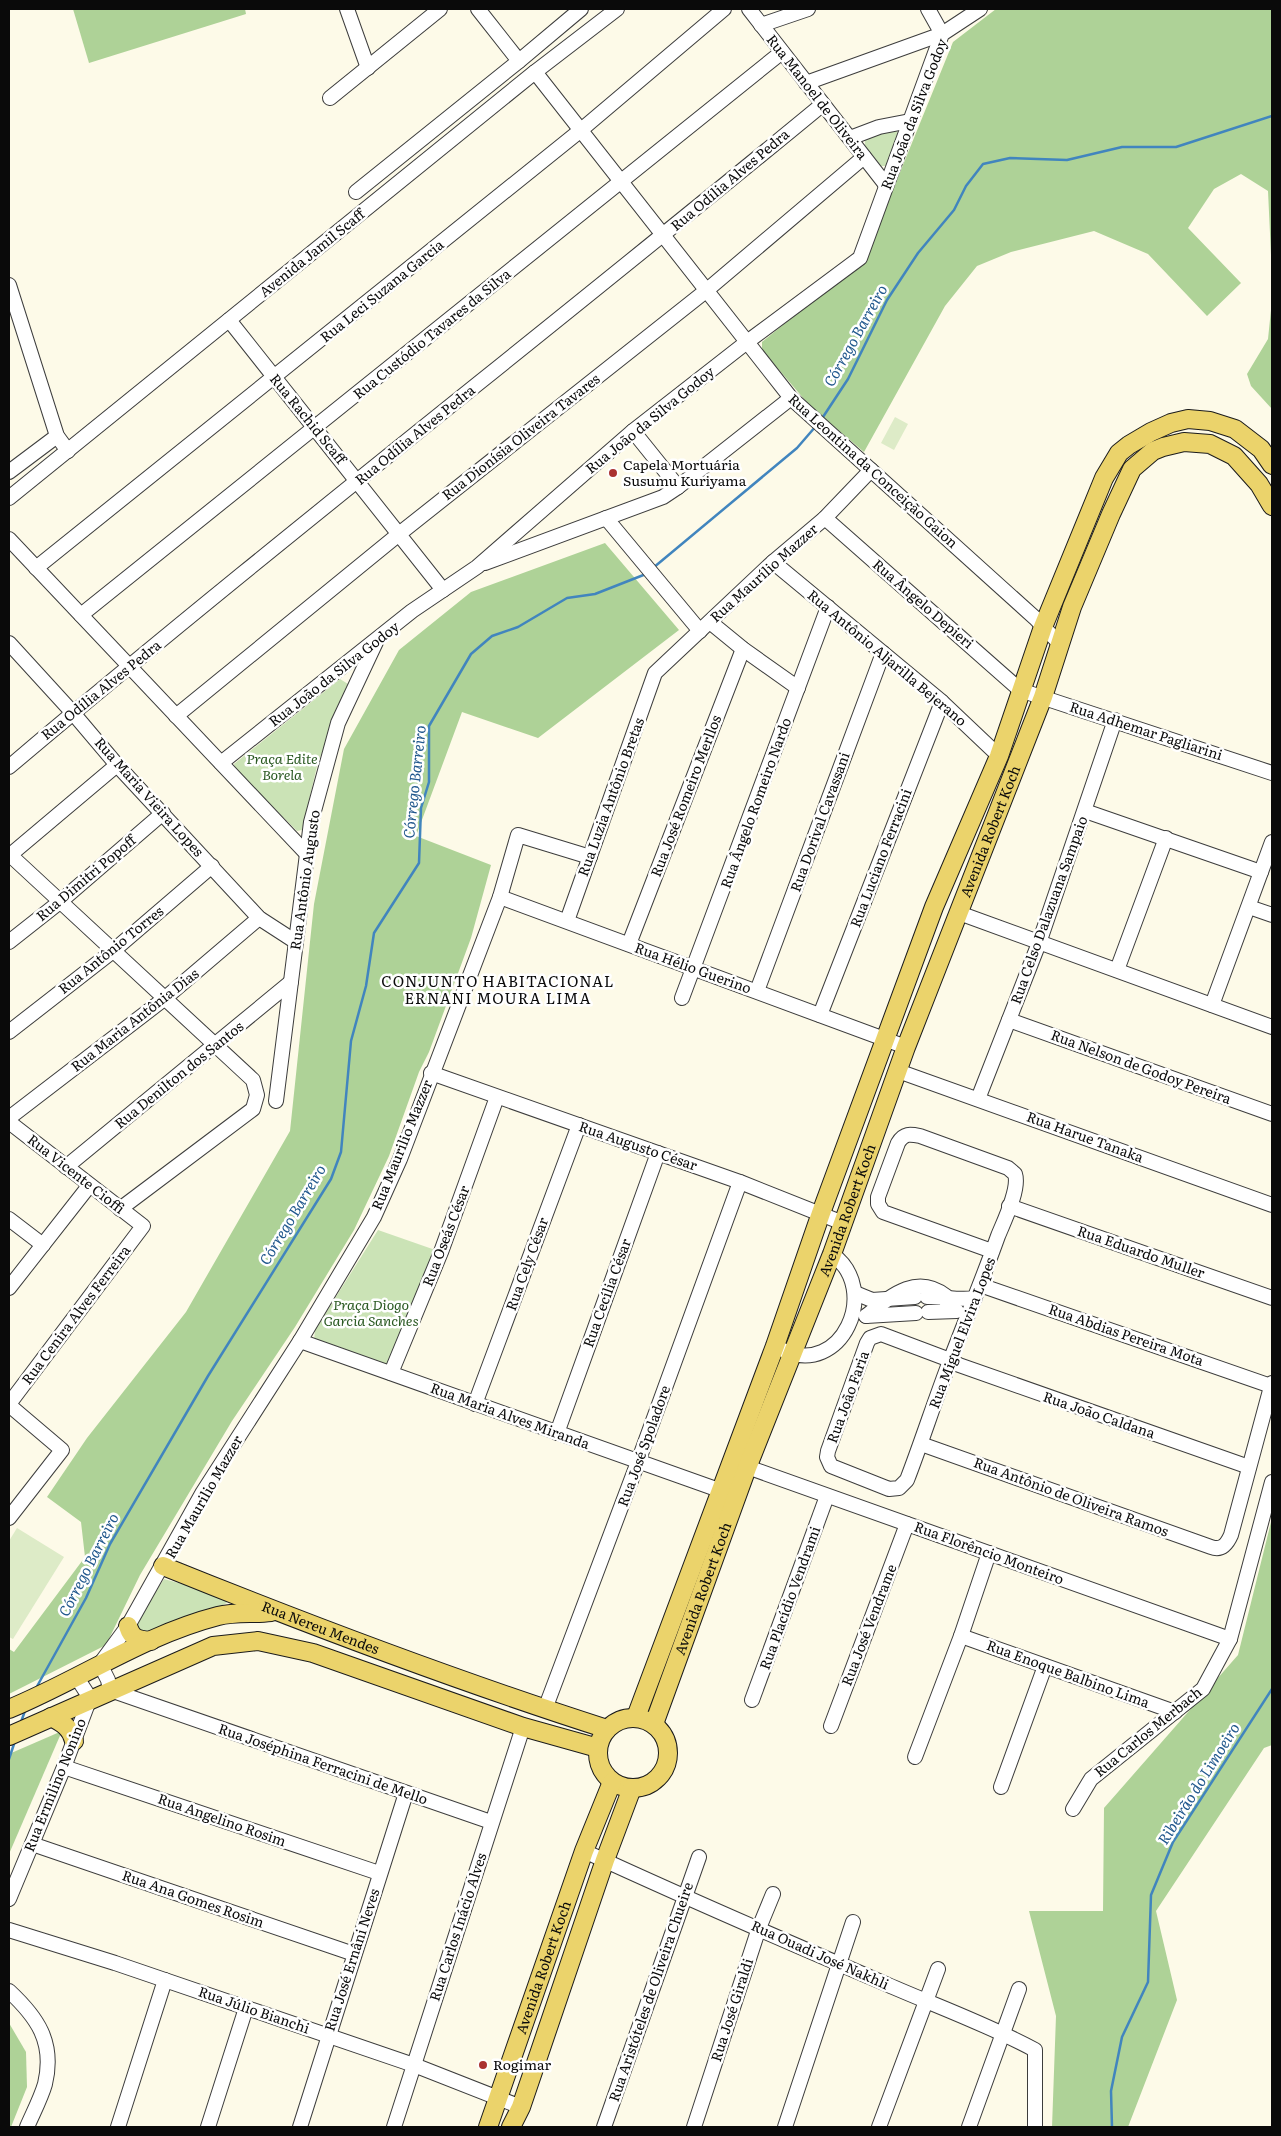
<svg xmlns="http://www.w3.org/2000/svg" width="1281" height="2136" viewBox="0 0 1281 2136" font-family="Literata,serif">
<style>
.green{fill:#cbe3b6}
.forest{fill:#aed297}
.pitch{fill:#ddebc7}
.lines{fill:none;stroke-linecap:round;stroke-linejoin:round}
.stream{stroke:#4185be;stroke-width:2.5}
.minor-casing{stroke:#3d3d3d;stroke-width:16}
.major-casing{stroke:#1b1b1b;stroke-width:20}
.minor{stroke:#fff;stroke-width:14}
.major{stroke:#ebd36b;stroke-width:18}
.poi-dot{fill:#aa3231;stroke:#fff;stroke-width:2}
.labels{text-anchor:middle;stroke-width:5;stroke-linejoin:round;paint-order:stroke}
.street-label{font-size:14px;fill:#0a0a0a;stroke:#fff}
.poi-label{font-size:14px;fill:#0a0a0a;stroke:#fff;text-anchor:start}
.park-label{font-size:14px;font-style:italic;fill:#2a5922;stroke:#fff}
.water-label{font-size:15px;font-style:italic;fill:#21588d;stroke:#fff}
.neighbourhood-label{font-size:15px;letter-spacing:1px;fill:#0a0a0a;stroke:#fff}
</style>
<rect width="100%" height="100%" fill="#fdfae8"/>
<!-- green -->
<g class="green">
<path d="M897,129L898,136L887,166H881L865,146V138Z"/>
<path d="M340,679L348,684V690L318,762L302,830L297,831L235,769L234,764Z"/>
<path d="M378,1230L441,1252L390,1367L314,1341L315,1330Z"/>
<path d="M164,1579L222,1595L227,1603L154,1635L132,1629Z"/>
</g>
<!-- forest -->
<g class="forest">
<path d="M73,9H245L246,14L89,63Z"/>
<path d="M996,9H1272V276L1268,191L1241,174L1214,189L1188,228L1241,283L1207,316L1148,254L1094,231L1011,252L977,266L945,306L864,452L810,406L762,350V342L860,262L868,251L953,42Z"/>
<path d="M1272,300V409L1251,386L1247,374L1268,339Z"/>
<path d="M605,543L679,630L538,738L462,712L416,836L491,865L471,938L429,1052L419,1072L389,1156L354,1230L295,1327L232,1421L140,1575L106,1645L9,1694V1649L14,1652L85,1557L81,1522L47,1497L87,1438L186,1312L290,1131L314,904L344,749L399,650L471,592Z"/>
<path d="M1272,1518V1745L1264,1748L1156,1911L1177,2000L1128,2127H1052L1056,2016L1029,1911H1103L1104,1808L1238,1655Z"/>
<path d="M62,1731L9,1854V1754Z"/>
<path d="M9,2023L26,2052L27,2087L11,2127H9Z"/>
</g>
<!-- pitch -->
<g class="pitch">
<path d="M895,417L908,424L894,450L881,443Z"/>
<path d="M17,1528L64,1557L13,1639L9,1637V1541Z"/>
</g>
<g class="lines">
<!-- stream -->
<g class="stream">
<path d="M821,420L848,379L887,300L918,253L954,210L966,186L983,164L1010,158L1067,160L1122,147H1176L1272,116"/>
<path d="M653,568L797,448L816,426"/>
<path d="M35,1690L86,1598L110,1544L208,1376L331,1179L341,1152L351,1041L366,986L374,933L419,863L421,808L429,782V726L471,654L492,636L518,627L567,598L595,594L646,574"/>
<path d="M21,1722L26,1708"/>
<path d="M9,1759L15,1741"/>
<path d="M1112,2127L1111,2091L1122,2037L1148,1982L1151,1895L1173,1842L1272,1689"/>
</g>
<!-- minor casing -->
<g class="minor-casing">
<g id="minor">
<path d="M347,9L368,68"/>
<path d="M478,9L519,61"/>
<path d="M749,9L886,185"/>
<path d="M761,25L808,9"/>
<path d="M535,72L791,398L1035,618L1060,644"/>
<path d="M806,83L942,34L928,9"/>
<path d="M330,98L440,9"/>
<path d="M850,138L879,127L910,121"/>
<path d="M356,192L519,61L581,9"/>
<path d="M9,285L57,436L68,451"/>
<path d="M229,320L443,590"/>
<path d="M633,431L678,487"/>
<path d="M9,472L57,436"/>
<path d="M9,498L535,72L617,9"/>
<path d="M606,518L700,631"/>
<path d="M825,518L1020,690L1272,773"/>
<path d="M9,539L307,854"/>
<path d="M773,562L942,702L999,756"/>
<path d="M485,563L663,497L678,487L791,398"/>
<path d="M36,568L581,130L724,9"/>
<path d="M81,615L782,52"/>
<path d="M710,622L743,649L798,688"/>
<path d="M9,643L73,713L117,765L259,918L296,942"/>
<path d="M176,716L399,534L707,290L864,157"/>
<path d="M221,763L412,611L477,567L633,431L747,342L860,258L942,34L980,9"/>
<path d="M9,767C276,541 553,327 823,104"/>
<path d="M1085,811L1261,872"/>
<path d="M9,854L253,1080L257,1095L253,1109L120,1209"/>
<path d="M9,856L117,765"/>
<path d="M500,897L906,1047"/>
<path d="M1249,907L1272,915"/>
<path d="M959,913L1272,1027"/>
<path d="M567,921L655,673L773,562L825,518L871,470"/>
<path d="M9,942L61,901L163,813"/>
<path d="M629,944L743,649"/>
<path d="M1117,970L1166,838"/>
<path d="M757,991L883,653"/>
<path d="M682,998L828,607"/>
<path d="M1212,1005L1272,842"/>
<path d="M820,1015L942,702"/>
<path d="M1009,1020L1272,1114"/>
<path d="M9,1032L113,951L212,866"/>
<path d="M898,1071L1272,1205"/>
<path d="M431,1073L740,1182L843,1223"/>
<path d="M978,1099L1039,943L1115,720"/>
<path d="M276,1101L311,822L338,723L376,642"/>
<path d="M9,1118L164,999L259,918"/>
<path d="M9,1122L143,1226L9,1404"/>
<path d="M66,1167L291,982"/>
<path d="M1009,1206L1272,1298"/>
<path d="M9,1219L43,1245"/>
<path d="M992,1251L883,1212L878,1204V1197L898,1143C904,1133 910,1134 920,1136L1008,1168L1015,1174C1020,1189 1004,1221 998,1236C983,1278 966,1319 950,1361C935,1400 922,1441 907,1480L899,1488L889,1489L831,1466L827,1457L828,1451L867,1343L870,1338L881,1334L950,1360L959,1365L1249,1467"/>
<path d="M980,1285L1271,1386"/>
<path d="M9,1288L89,1186"/>
<path d="M855,1293L872,1300L915,1297"/>
<path d="M927,1297C943,1296 959,1301 975,1298"/>
<path d="M928,1312L957,1311"/>
<path d="M866,1316C891,1296 916,1273 946,1296L948,1311"/>
<path d="M866,1316L916,1313"/>
<path d="M300,1341L719,1490"/>
<path d="M783,1350C841,1378 882,1290 832,1254"/>
<path d="M391,1373L441,1252L497,1097"/>
<path d="M475,1404L579,1125"/>
<path d="M9,1405L62,1450L9,1518"/>
<path d="M557,1433L658,1153"/>
<path d="M921,1444L1211,1547C1222,1551 1227,1544 1231,1535L1272,1383"/>
<path d="M739,1464L1230,1639"/>
<path d="M961,1636L1175,1712"/>
<path d="M752,1700L827,1496"/>
<path d="M545,1709L638,1462L740,1182"/>
<path d="M831,1726L907,1524"/>
<path d="M915,1757L961,1636L989,1553"/>
<path d="M64,1767L379,1873"/>
<path d="M1001,1787L1045,1666"/>
<path d="M1073,1809L1091,1779L1203,1689L1230,1639L1272,1482"/>
<path d="M491,1822L110,1690L108,1680L100,1664L128,1626L203,1492L300,1341L374,1217L400,1159L500,897L518,835L590,857"/>
<path d="M32,1844L354,1954"/>
<path d="M584,1851C684,1897 785,1941 886,1984C936,2006 987,2024 1035,2050V2127"/>
<path d="M9,1899L64,1767L90,1698L81,1684L79,1675"/>
<path d="M9,1930L115,1963L414,2065L521,2107"/>
<path d="M9,1991C37,2017 55,2042 45,2084C41,2098 33,2113 27,2127"/>
<path d="M118,2127L165,1980"/>
<path d="M208,2127L246,2008"/>
<path d="M300,2127L406,1793"/>
<path d="M394,2127L523,1727"/>
<path d="M604,2127L699,1857"/>
<path d="M694,2127L759,1928L773,1894"/>
<path d="M785,2127L853,1922"/>
<path d="M879,2127L938,1969"/>
<path d="M969,2127L1019,1989"/>
</g>
</g>
<!-- major casing -->
<g class="major-casing">
<g id="major">
<path id="s1" d="M163,1566C309,1625 457,1681 607,1729"/>
<path d="M128,1626C132,1639 138,1640 151,1641"/>
<path d="M9,1709C79,1680 144,1635 218,1616C235,1612 254,1614 271,1612"/>
<path d="M51,1717C63,1723 71,1728 74,1741"/>
<path d="M636,1717L775,1346L821,1213L934,907L999,756L1043,627L1104,478L1119,453L1129,445L1151,432L1171,423L1188,419L1210,421L1235,429L1261,449L1272,465"/>
<circle cx="633" cy="1753" r="35"/>
<path id="s2" d="M654,1724L747,1468L832,1254L906,1047L1043,697L1072,607L1111,514L1132,469L1153,451L1163,447L1184,442L1210,444L1234,456L1259,484L1272,506"/>
<path d="M9,1736L213,1646L258,1641L313,1653L523,1727L598,1748"/>
<path id="s3" d="M488,2127L584,1851L612,1782"/>
<path d="M511,2127L521,2107L605,1860L632,1788"/>
</g>
</g>
<!-- minor -->
<use href="#minor" class="minor"/>
<!-- major -->
<use href="#major" class="major"/>
</g>
<!-- markers -->
<g class="poi-dot">
<circle cx="613" cy="473" r="5"/>
<circle cx="483" cy="2065" r="5"/>
</g>
<g class="labels">
<!-- street labels -->
<g class="street-label">
<text transform="translate(817 97) rotate(52)" y="5">Rua Manoel de Oliveira</text>
<text transform="translate(914 114) rotate(-69)" y="5">Rua João da Silva Godoy</text>
<text transform="translate(730 180) rotate(-40)" y="5">Rua Odília Alves Pedra</text>
<text transform="translate(312 253) rotate(-39)" y="5">Avenida Jamil Scaff</text>
<text transform="translate(382 291) rotate(-39)" y="5">Rua Leci Suzana Garcia</text>
<text transform="translate(432 334) rotate(-39)" y="5">Rua Custódio Tavares da Silva</text>
<text transform="translate(308 419) rotate(51)" y="5">Rua Rachid Scaff</text>
<text transform="translate(650 420) rotate(-39)" y="5">Rua João da Silva Godoy</text>
<text transform="translate(415 435) rotate(-39)" y="5">Rua Odília Alves Pedra</text>
<text transform="translate(521 437) rotate(-38)" y="5">Rua Dionísia Oliveira Tavares</text>
<text transform="translate(873 471) rotate(42)" y="5">Rua Leontina da Conceição Gaion</text>
<text transform="translate(764 573) rotate(-42)" y="5">Rua Maurílio Mazzer</text>
<text transform="translate(923 604) rotate(41)" y="5">Rua Ângelo Depieri</text>
<text transform="translate(887 658) rotate(40)" y="5">Rua Antônio Aljarilla Bejerano</text>
<text transform="translate(334 674) rotate(-38)" y="5">Rua João da Silva Godoy</text>
<text transform="translate(101 690) rotate(-39)" y="5">Rua Odília Alves Pedra</text>
<text transform="translate(1146 731) rotate(18)" y="5">Rua Adhemar Pagliarini</text>
<text transform="translate(686 796) rotate(-69)" y="5">Rua José Romeiro Merllos</text>
<text transform="translate(149 797) rotate(48)" y="5">Rua Maria Vieira Lopes</text>
<text transform="translate(611 797) rotate(-70)" y="5">Rua Luzia Antônio Bretas</text>
<text transform="translate(756 803) rotate(-70)" y="5">Rua Ângelo Romeiro Nardo</text>
<text transform="translate(820 822) rotate(-70)" y="5">Rua Dorival Cavassani</text>
<text dy="5" stroke="none"><textPath href="#s2" startOffset="954">Avenida Robert Koch</textPath></text>
<text transform="translate(881 858) rotate(-69)" y="5">Rua Luciano Ferracini</text>
<text transform="translate(86 878) rotate(-40)" y="5">Rua Dimitri Popoff</text>
<text transform="translate(305 880) rotate(-82)" y="5">Rua Antônio Augusto</text>
<text transform="translate(1049 910) rotate(-70)" y="5">Rua Celso Dalazuana Sampaio</text>
<text transform="translate(111 950) rotate(-39)" y="5">Rua Antônio Torres</text>
<text transform="translate(693 968) rotate(20)" y="5">Rua Hélio Guerino</text>
<text transform="translate(135 1020) rotate(-38)" y="5">Rua Maria Antônia Dias</text>
<text transform="translate(1141 1067) rotate(20)" y="5">Rua Nelson de Godoy Pereira</text>
<text transform="translate(179 1075) rotate(-39)" y="5">Rua Denilton dos Santos</text>
<text transform="translate(1085 1137) rotate(20)" y="5">Rua Harue Tanaka</text>
<text transform="translate(402 1145) rotate(-68)" y="5">Rua Maurilio Mazzer</text>
<text transform="translate(638 1146) rotate(19)" y="5">Rua Augusto César</text>
<text transform="translate(76 1174) rotate(38)" y="5">Rua Vicente Cioffi</text>
<text dy="5" stroke="none"><textPath href="#s2" startOffset="549">Avenida Robert Koch</textPath></text>
<text transform="translate(446 1236) rotate(-69)" y="5">Rua Oseás César</text>
<text transform="translate(1141 1252) rotate(19)" y="5">Rua Eduardo Muller</text>
<text transform="translate(527 1264) rotate(-70)" y="5">Rua Cely César</text>
<text transform="translate(607 1293) rotate(-70)" y="5">Rua Cecília César</text>
<text transform="translate(76 1315) rotate(-53)" y="5">Rua Cenira Alves Ferreira</text>
<text transform="translate(962 1333) rotate(-69)" y="5">Rua Miguel Elvira Lopes</text>
<text transform="translate(1126 1335) rotate(19)" y="5">Rua Abdias Pereira Mota</text>
<text transform="translate(848 1397) rotate(-70)" y="5">Rua João Faria</text>
<text transform="translate(1099 1415) rotate(19)" y="5">Rua João Caldana</text>
<text transform="translate(510 1416) rotate(20)" y="5">Rua Maria Alves Miranda</text>
<text transform="translate(644 1446) rotate(-70)" y="5">Rua José Spoladore</text>
<text transform="translate(204 1497) rotate(-60)" y="5">Rua Maurilio Mazzer</text>
<text transform="translate(1071 1497) rotate(20)" y="5">Rua Antônio de Oliveira Ramos</text>
<text transform="translate(989 1553) rotate(20)" y="5">Rua Florêncio Monteiro</text>
<text dy="5" stroke="none"><textPath href="#s2" startOffset="144">Avenida Robert Koch</textPath></text>
<text transform="translate(790 1598) rotate(-70)" y="5">Rua Placídio Vendrami</text>
<text transform="translate(869 1625) rotate(-69)" y="5">Rua José Vendrame</text>
<text dy="5" stroke="none"><textPath href="#s1" startOffset="169">Rua Nereu Mendes</textPath></text>
<text transform="translate(1068 1674) rotate(20)" y="5">Rua Enoque Balbino Lima</text>
<text transform="translate(1148 1732) rotate(-39)" y="5">Rua Carlos Merbach</text>
<text transform="translate(323 1764) rotate(19)" y="5">Rua Joséphina Ferracini de Mello</text>
<text transform="translate(55 1785) rotate(-68)" y="5">Rua Ermilino Nonino</text>
<text transform="translate(222 1820) rotate(19)" y="5">Rua Angelino Rosim</text>
<text transform="translate(193 1899) rotate(19)" y="5">Rua Ana Gomes Rosim</text>
<text transform="translate(458 1927) rotate(-72)" y="5">Rua Carlos Inácio Alves</text>
<text transform="translate(820 1955) rotate(24)" y="5">Rua Ouadi José Nakhli</text>
<text transform="translate(352 1960) rotate(-72)" y="5">Rua José Ernâni Neves</text>
<text dy="5" stroke="none"><textPath href="#s3" startOffset="169">Avenida Robert Koch</textPath></text>
<text transform="translate(651 1992) rotate(-71)" y="5">Rua Aristóteles de Oliveira Chueire</text>
<text transform="translate(254 2010) rotate(19)" y="5">Rua Júlio Bianchi</text>
<text transform="translate(732 2010) rotate(-72)" y="5">Rua José Giraldi</text>
</g>
<!-- poi labels -->
<g class="poi-label">
<text x="623" y="470">Capela Mortuária<tspan x="623" dy="16">Susumu Kuriyama</tspan></text>
<text x="493" y="2070">Rogimar</text>
</g>
<!-- park labels -->
<g class="park-label">
<text x="282" y="764">Praça Edite<tspan x="282" dy="16">Borela</tspan></text>
<text x="371" y="1310">Praça Diogo<tspan x="371" dy="16">Garcia Sanches</tspan></text>
</g>
<!-- water labels -->
<g class="water-label">
<text transform="translate(856 336) rotate(-61)" y="5">Córrego Barreiro</text>
<text transform="translate(415 782) rotate(-84)" y="5">Córrego Barreiro</text>
<text transform="translate(293 1215) rotate(-59)" y="5">Córrego Barreiro</text>
<text transform="translate(89 1565) rotate(-63)" y="5">Córrego Barreiro</text>
<text transform="translate(1199 1784) rotate(-58)" y="5">Ribeirão do Limoeiro</text>
</g>
<!-- neighbourhood labels -->
<g class="neighbourhood-label">
<text x="498" y="987">CONJUNTO HABITACIONAL<tspan x="498" dy="17">ERNANI MOURA LIMA</tspan></text>
</g>
</g>
<!-- border -->
<rect width="1281" height="2136" fill="none" stroke="#0a0a0a" stroke-width="20"/>
</svg>
